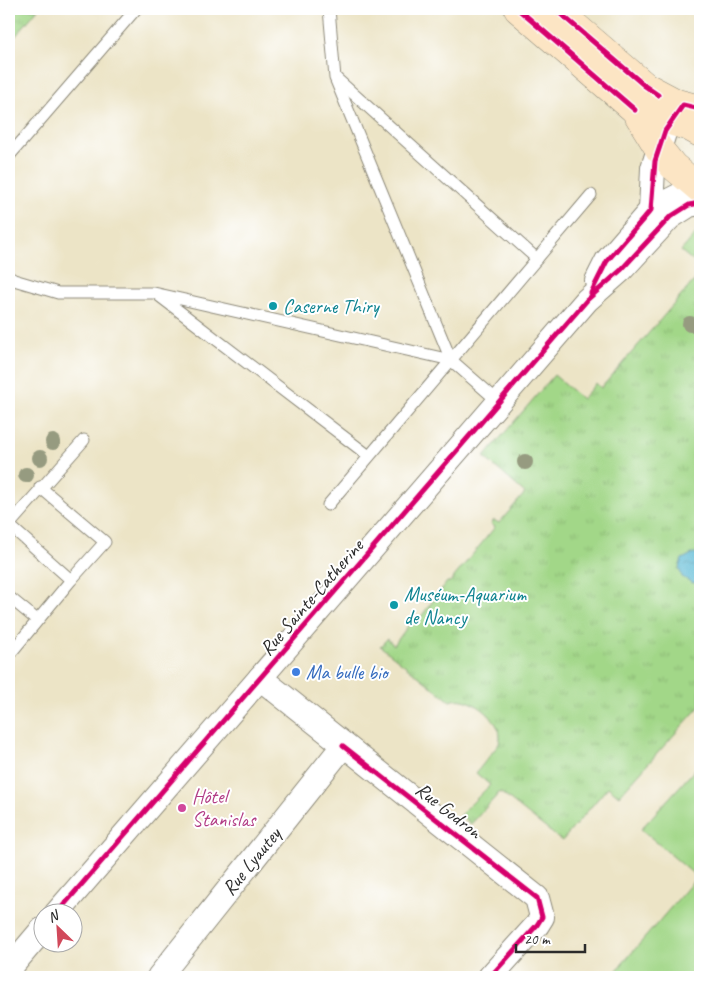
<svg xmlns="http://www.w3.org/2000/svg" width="709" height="986" viewBox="0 0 709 986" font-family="Caveat,sans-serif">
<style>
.park{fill:url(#park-tufts);stroke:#66815a}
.garden{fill:#a2d788;stroke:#66815a}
.water{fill:url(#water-ripples);stroke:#40717f}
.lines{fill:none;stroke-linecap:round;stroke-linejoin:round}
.service-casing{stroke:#8c8878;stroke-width:13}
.minor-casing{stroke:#8c8878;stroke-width:26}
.secondary-casing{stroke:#8c8878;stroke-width:29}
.service{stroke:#fff;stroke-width:11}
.minor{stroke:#fff;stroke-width:24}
.secondary{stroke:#fce5c4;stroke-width:28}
.cycleway-casing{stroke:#fff;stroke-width:8}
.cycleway{stroke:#d6006c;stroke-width:5}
.tree{fill:#969b80}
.culture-dot{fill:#0f9aa8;stroke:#fff;stroke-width:2}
.shop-dot{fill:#3f7fe0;stroke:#fff;stroke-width:2}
.hotel-dot{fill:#d1479c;stroke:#fff;stroke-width:2}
.labels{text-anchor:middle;stroke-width:4;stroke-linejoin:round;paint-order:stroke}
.culture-label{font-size:20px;fill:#0d838f;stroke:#fff;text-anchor:start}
.street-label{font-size:20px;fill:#2b2b2b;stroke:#fff}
.shop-label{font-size:20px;fill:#366cbe;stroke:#fff;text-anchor:start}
.hotel-label{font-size:20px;fill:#b23c85;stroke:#fff;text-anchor:start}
</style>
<defs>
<pattern id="park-tufts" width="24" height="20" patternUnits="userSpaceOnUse" patternTransform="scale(1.25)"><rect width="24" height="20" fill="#a2d788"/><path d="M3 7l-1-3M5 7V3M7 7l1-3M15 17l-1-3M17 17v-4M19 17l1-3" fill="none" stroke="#8cb976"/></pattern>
<pattern id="water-ripples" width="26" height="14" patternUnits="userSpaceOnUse" patternTransform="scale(1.25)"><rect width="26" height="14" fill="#55b7d3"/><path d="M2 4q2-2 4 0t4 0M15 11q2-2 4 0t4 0" fill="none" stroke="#4795ab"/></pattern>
</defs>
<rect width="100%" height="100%" fill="#fff"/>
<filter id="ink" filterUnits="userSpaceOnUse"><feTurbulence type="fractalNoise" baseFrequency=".02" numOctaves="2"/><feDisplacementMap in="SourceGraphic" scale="10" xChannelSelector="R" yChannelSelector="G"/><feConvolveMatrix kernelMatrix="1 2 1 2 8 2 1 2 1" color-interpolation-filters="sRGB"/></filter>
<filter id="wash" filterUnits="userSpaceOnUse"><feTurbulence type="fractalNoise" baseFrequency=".0096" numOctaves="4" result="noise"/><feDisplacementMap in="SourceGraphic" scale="20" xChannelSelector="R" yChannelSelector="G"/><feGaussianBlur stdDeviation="1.12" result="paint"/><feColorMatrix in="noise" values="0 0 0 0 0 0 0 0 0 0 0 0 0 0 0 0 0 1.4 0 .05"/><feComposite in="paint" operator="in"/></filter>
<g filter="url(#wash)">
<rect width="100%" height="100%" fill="#ece4c6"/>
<!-- park -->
<g class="park">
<path d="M9,9H38L9,44Z"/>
<path d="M700,229V267L681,251Z"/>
<path d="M700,274V706L619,796L608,787L562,841L500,792L471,824L460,815L490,785L476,773L499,744C499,742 500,740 500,737C500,718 468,693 450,701L380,646L387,639L394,645L416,615L420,618L447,582H450L495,527L491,524L494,520L499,523L525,493L484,457L554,375L582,399L596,383L601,388Z"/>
</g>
<!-- garden -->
<path class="garden" d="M700,764V977H611L697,877L641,829Z"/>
<!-- water -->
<path class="water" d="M694,553L700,554V581L693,583L682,577L679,568L682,559Z"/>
</g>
<g filter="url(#ink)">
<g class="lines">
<!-- service casing -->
<g class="service-casing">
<g id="service">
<path d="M329,9L335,78L451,360L499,402"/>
<path d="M337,79L537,259"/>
<path d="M9,156L136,9"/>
<path d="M9,277L14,280L58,293H154L451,360"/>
<path d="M158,295L369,456"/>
<path d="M328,505L591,195"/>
<path d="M9,525L84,440"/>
<path d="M9,525L71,580"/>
<path d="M9,597L37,620"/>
<path d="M9,655L71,580L105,542L40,487"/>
</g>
</g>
<!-- minor casing -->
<g class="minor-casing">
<g id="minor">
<path d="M651,210L653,168L664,133"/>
<path d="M597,281L607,261L651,210L684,193"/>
<path d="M260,678L537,898L542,917L537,925L490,977"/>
<path d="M56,914L587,300L621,270L670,217L689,205L700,203"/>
<path d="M9,969L42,930"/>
<path d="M159,977L343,746"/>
</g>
</g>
<!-- secondary casing -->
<g class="secondary-casing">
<g id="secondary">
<path d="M518,9L635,110L659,149L673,166L700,189"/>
<path d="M555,9L645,86L677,103L700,109"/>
<path d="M635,110L689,127L700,133"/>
</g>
</g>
<!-- service -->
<use href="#service" class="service"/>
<!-- minor -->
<use href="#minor" class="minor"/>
<!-- secondary -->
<use href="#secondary" class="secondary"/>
<!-- cycleway casing -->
<g class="cycleway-casing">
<g id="cycleway">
<path d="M518,9L635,110"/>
<path d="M555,9L645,86L658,95"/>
<path d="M591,293L607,261L651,210L655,161L665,131L683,105L700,109"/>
<path d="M343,746L537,898L542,917L537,925L490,977"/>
<path d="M56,914L587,300L621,270L670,217L689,205L700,203"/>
</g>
</g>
<!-- cycleway -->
<use href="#cycleway" class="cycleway"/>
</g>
<!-- trees -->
<g class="tree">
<circle cx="690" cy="324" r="8"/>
<circle cx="53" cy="442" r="8"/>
<circle cx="40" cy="458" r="8"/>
<circle cx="525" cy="462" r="8"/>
<circle cx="26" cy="475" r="8"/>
</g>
</g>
<!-- markers -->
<g class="culture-dot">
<circle cx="273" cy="306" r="5"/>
<circle cx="394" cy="605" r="5"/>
</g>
<circle class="shop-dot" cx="296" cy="672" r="5"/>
<circle class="hotel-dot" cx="182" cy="808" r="5"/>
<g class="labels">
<!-- culture labels -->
<g class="culture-label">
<text x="283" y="313">Caserne Thiry</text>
<text x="404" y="601">Muséum-Aquarium<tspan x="404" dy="23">de Nancy</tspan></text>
</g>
<!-- street labels -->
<g class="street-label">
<text transform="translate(311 597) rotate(-49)" y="7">Rue Sainte-Catherine</text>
<text transform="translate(449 810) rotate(38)" y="7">Rue Godron</text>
<text transform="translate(251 861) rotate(-51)" y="7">Rue Lyautey</text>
</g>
<!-- shop labels -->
<g class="shop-label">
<text x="306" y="679">Ma bulle bio</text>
</g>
<!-- hotel labels -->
<g class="hotel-label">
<text x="192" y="803">Hôtel<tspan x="192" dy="23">Stanislas</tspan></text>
</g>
</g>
<!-- margin -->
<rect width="709" height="986" fill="none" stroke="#fff" stroke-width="30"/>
<!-- north arrow -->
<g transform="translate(58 928) rotate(335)"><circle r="24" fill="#ffffff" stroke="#aaaaaa"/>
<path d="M0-4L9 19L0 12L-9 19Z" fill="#d1495b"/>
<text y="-8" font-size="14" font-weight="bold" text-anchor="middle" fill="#2b2b2b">N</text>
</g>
<!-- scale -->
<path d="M516 944v8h69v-8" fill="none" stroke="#2b2b2b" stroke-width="2.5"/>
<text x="524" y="944" font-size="15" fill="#2b2b2b" stroke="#ffffff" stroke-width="4" paint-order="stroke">20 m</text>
</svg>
